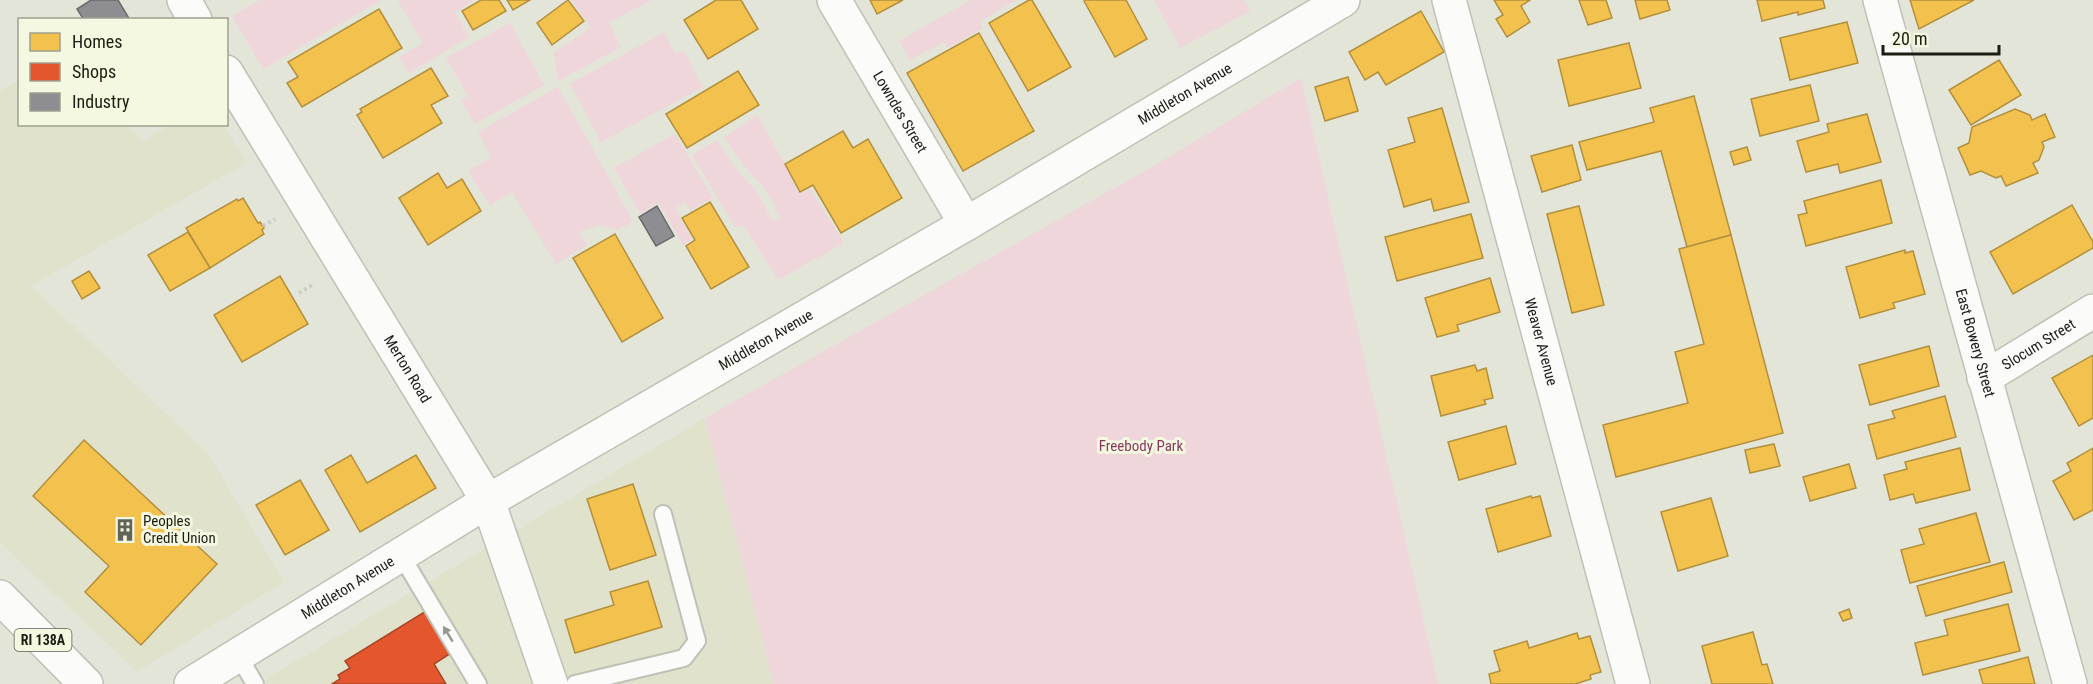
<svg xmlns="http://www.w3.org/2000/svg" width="2093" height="684" viewBox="0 0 2093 684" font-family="'Roboto Condensed',sans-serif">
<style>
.built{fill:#e0e2cc}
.green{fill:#eed6db}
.homes{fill:#f2c14e;stroke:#b2903d;stroke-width:1.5}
.shops{fill:#e4572e;stroke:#a84626;stroke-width:1.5}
.industry{fill:#8d8d92;stroke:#6b6b6c;stroke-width:1.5}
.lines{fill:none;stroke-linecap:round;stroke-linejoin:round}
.lane-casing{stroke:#bfc1b6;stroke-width:20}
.street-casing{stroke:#bfc1b6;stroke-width:36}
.primary-casing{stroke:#bfc1b6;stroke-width:36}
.path{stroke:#ccccc9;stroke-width:4;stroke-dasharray:3 3;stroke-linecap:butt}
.lane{stroke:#fbfbf9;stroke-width:16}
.street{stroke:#fbfbf9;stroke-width:33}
.primary{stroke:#fbfbf9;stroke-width:33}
.oneway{fill:#979792}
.labels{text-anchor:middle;stroke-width:6;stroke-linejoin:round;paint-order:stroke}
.shield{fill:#f5f8e0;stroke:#5d5f51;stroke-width:1.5}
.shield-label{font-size:14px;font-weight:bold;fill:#1c1d14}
.street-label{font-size:15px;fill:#1c1d14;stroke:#f5f8e0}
.park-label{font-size:15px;fill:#86385f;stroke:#f5f8e0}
.poi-label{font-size:15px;fill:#1c1d14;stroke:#f5f8e0;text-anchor:start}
</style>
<rect width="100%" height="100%" fill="#e4e5d9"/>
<!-- built -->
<g class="built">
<path d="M19,80L20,124L126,125L143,141L170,125H223L247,163L31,286L208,453L284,582L137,672L0,543V91Z"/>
<path d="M705,418L774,684H257Z"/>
</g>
<!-- green -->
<g class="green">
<path d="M260,0H381L263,69L232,16Z"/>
<path d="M400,0H475L455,12L469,37L409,73L399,57L423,43L398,1Z"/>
<path d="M574,0H652L609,22L621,47L558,81L554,53L591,27L572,1Z"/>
<path d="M971,0H1017L980,21L983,28L947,48L944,42L910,60L899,41Z"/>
<path d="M1154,0H1244L1250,11L1180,48Z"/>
<path d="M510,23L544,85L475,124L461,100L468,96L446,58Z"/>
<path d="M664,32L675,54L684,51L703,87L601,142L570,84Z"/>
<path d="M1301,78L1438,684H774L705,418L1152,167Z"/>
<path d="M558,87L633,221L618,230L599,225L579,232L587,245L556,264L512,192L490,206L468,171L491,158L478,132Z"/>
<path d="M758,115L800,193L810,189L844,243L778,280L744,226L735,227L692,155L717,140L737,170L755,189L773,221L781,218L766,190L743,165L724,137Z"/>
<path d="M675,134L713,198L691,210L686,202L675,208L692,239L683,245L659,203L640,213L614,168Z"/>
</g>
<!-- homes -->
<g class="homes">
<path d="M481,0H499L506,11L473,30L462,11Z"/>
<path d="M507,0H530L513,10Z"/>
<path d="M568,0L584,21L552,45L537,23Z"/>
<path d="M716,0H741L758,29L708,59L684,20Z"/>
<path d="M870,0H903L877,14Z"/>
<path d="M1029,0H1032L1071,67L1028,91L989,23Z"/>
<path d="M1085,0H1126L1147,39L1115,57L1084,1Z"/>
<path d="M1494,0H1530L1521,6L1530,22L1507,37L1496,19L1503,15Z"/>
<path d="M1579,0H1606L1612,18L1588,25Z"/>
<path d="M1635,0H1667L1670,10L1640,19Z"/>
<path d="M1757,0H1823L1825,8L1798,15V12L1762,21Z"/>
<path d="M1910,0H1974L1919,29Z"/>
<path d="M379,9L402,48L302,107L287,83L298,77L288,62Z"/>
<path d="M1421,11L1444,52L1386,85L1378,72L1365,80L1349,52Z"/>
<path d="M1847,22L1858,63L1790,80L1780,38Z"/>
<path d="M979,33L1034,131L963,171L907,73Z"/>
<path d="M1629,43L1641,88L1569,106L1558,60Z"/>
<path d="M1999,60L2021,95L1971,125L1949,90Z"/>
<path d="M431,68L448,96L431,105L442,123L383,158L357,115L362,112L360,109Z"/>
<path d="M738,71L759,105L687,148L666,114Z"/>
<path d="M1348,77L1358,111L1325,121L1315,87Z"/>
<path d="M1810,85L1819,121L1760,136L1751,99Z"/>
<path d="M1694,96L1731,235L1687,247L1661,151L1587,170L1579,142L1654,122L1650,108Z"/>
<path d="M1442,108L1469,202L1434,211L1431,199L1404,207L1388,150L1415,142L1408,118Z"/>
<path d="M2015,109L2030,115L2032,120L2045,114L2055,137L2042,142L2044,147L2039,160L2033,163L2038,173L2006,186L2001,176L1996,178L1981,171L1970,175L1958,148L1969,143L1972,127Z"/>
<path d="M1867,114L1881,162L1840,173L1838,164L1806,172L1797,141L1829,132L1827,124Z"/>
<path d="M843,131L853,148L868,139L902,198L841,233L813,185L800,192L785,164Z"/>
<path d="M1572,145L1581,180L1542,192L1531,156Z"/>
<path d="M1747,147L1751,160L1734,165L1730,152Z"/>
<path d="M438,173L447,188L462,179L481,211L428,245L399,198Z"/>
<path d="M1881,180L1892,223L1806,246L1798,215L1807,213L1804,201Z"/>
<path d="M243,198L258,223L260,222L263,226L264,228L262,230L264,234L210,268L186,228L237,199L238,201Z"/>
<path d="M710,202L749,267L711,289L686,246L695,240L682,218Z"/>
<path d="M2072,205L2093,242V248L2013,294L1990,252Z"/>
<path d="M1579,206L1604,305L1572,313L1547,214Z"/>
<path d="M1471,214L1483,258L1397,281L1385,237Z"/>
<path d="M188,232L210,268L170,291L148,255Z"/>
<path d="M615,234L663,318L622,342L573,258Z"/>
<path d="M1731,235L1783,433L1616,477L1603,425L1688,403L1675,352L1704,344L1679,249Z"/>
<path d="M1905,250V253L1913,251L1925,294L1893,303L1895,308L1860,318L1846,267Z"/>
<path d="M89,271L100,288L82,299L72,281Z"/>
<path d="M280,276L308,324L242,362L214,315Z"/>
<path d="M1490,278L1500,312L1457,325L1459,331L1437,337L1425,298Z"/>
<path d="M1929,346L1939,386L1870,405L1859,365Z"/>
<path d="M2093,355V418L2079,426L2052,378Z"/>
<path d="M1475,365L1477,371L1486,368L1493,398L1484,400L1486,404L1441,416L1431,376Z"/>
<path d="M1945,396L1956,437L1877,459L1868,425L1895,418L1892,411Z"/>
<path d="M1506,426L1516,464L1459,480L1448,442Z"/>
<path d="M84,440L217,564L141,645L85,592L109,566L33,496Z"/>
<path d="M1774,444L1780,466L1750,473L1745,450Z"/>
<path d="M1960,448L1970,490L1916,503L1913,494L1890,500L1884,475L1907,469L1905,462Z"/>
<path d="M2093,448V510L2074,520L2053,481L2071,471L2067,463Z"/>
<path d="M351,455L367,483L416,455L436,488L360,532L325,470Z"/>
<path d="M1849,464L1856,488L1810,501L1803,477Z"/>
<path d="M300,480L329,530L285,555L256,505Z"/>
<path d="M633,484L656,555L610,570L587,499Z"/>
<path d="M1531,496L1532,498L1540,496L1551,536L1498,552L1486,509Z"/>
<path d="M1711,498L1728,556L1678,571L1661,512Z"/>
<path d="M1976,513L1990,562L1910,583L1901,550L1924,544L1919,529Z"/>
<path d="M2004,562L2012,592L1926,616L1917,586Z"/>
<path d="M648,581L662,627L575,653L565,620L614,605L610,592Z"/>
<path d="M2008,604L2020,651L1923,675L1915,643L1948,635L1944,620Z"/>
<path d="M1849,609L1852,618L1843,621L1839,613Z"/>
<path d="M1753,632L1762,665L1767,664L1773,684H1712L1702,646Z"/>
<path d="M1577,633L1579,639L1590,636L1601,672L1590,675L1591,679L1575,684H1491L1489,674L1500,671L1494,651L1527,641L1529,648Z"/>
<path d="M2028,657L2035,684H1983L1979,670Z"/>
</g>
<!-- shops -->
<path class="shops" d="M426,611L451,653L434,664L446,684H332L340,679L338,675L350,668L345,661Z"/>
<!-- industry -->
<g class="industry">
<path d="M91,0H118L130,20H84L77,9Z"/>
<path d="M657,206L674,236L656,246L639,217Z"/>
</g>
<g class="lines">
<!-- lane casing -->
<g class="lane-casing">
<g id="lane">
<path d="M401,555L478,684"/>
<path d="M238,655L255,684"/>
<path d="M575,684L684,658L697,641L663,514"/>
</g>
</g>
<!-- street casing -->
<g class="street-casing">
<g id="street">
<path d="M184,0L195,20"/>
<path id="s1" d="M834,0L966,224"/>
<path id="s2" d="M1449,0L1633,684"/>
<path id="s3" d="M1880,0L2070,684"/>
<path id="s4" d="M226,72L488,501L551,684"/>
<path id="s5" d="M1984,378L2093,311"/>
<path id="s6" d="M191,684L488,501L966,224L1343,0"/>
</g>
</g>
<!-- primary casing -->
<g class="primary-casing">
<path id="primary" d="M0,597L86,684"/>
</g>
<!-- path -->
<g class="path">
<path d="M263,226L275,219"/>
<path d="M299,293L314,284"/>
</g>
<!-- lane -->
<use href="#lane" class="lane"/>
<!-- street -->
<use href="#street" class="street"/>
<!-- primary -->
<use href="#primary" class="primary"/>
</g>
<!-- one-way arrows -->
<defs><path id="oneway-solid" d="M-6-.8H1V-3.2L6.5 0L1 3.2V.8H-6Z" transform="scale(1.5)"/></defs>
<use class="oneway" href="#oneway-solid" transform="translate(448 634) rotate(-121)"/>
<!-- icons -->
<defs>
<g id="building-bare" transform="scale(1.8)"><path d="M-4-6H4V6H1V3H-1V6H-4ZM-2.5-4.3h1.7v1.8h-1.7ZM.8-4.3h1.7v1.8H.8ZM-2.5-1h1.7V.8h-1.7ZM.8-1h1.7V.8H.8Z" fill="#626359" stroke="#f5f8e0" stroke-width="2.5" paint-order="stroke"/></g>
</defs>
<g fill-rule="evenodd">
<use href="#building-bare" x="125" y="530"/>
</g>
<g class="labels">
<!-- shield labels -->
<rect class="shield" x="14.5" y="629" width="57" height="22" rx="4.5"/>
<g class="shield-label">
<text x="43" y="645">RI 138A</text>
</g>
<!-- street labels -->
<g class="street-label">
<text dy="5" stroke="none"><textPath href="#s6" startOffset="1156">Middleton Avenue</textPath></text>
<text dy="5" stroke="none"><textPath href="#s1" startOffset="130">Lowndes Street</textPath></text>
<text dy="5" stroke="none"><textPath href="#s6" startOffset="670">Middleton Avenue</textPath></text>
<text dy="5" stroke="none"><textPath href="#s2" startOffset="354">Weaver Avenue</textPath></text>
<text dy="5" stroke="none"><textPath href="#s3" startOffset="356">East Bowery Street</textPath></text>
<text dy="5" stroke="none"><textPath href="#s5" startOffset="64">Slocum Street</textPath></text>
<text dy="5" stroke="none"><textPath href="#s4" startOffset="348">Merton Road</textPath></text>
<text dy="5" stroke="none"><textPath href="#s6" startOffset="184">Middleton Avenue</textPath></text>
</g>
<!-- park labels -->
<g class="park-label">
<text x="1141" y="451">Freebody Park</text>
</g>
<!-- poi labels -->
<g class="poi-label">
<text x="143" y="526">Peoples<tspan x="143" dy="17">Credit Union</tspan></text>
</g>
</g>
<!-- legend -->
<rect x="18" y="18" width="210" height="108" fill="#f5f8e0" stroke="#9ea08e" stroke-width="1.5"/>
<rect x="30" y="33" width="30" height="18" fill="#f2c14e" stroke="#9ea08e" stroke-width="1.5"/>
<text x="72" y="48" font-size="18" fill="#1c1d14">Homes</text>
<rect x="30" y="63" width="30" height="18" fill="#e4572e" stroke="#9ea08e" stroke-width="1.5"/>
<text x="72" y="78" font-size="18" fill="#1c1d14">Shops</text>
<rect x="30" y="93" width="30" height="18" fill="#8d8d92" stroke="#9ea08e" stroke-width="1.5"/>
<text x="72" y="108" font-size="18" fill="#1c1d14">Industry</text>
<!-- scale -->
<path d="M1883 45v9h116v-9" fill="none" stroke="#1c1d14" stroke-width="3"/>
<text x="1892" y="45" font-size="18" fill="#1c1d14" stroke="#f5f8e0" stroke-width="4.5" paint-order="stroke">20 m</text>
</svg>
